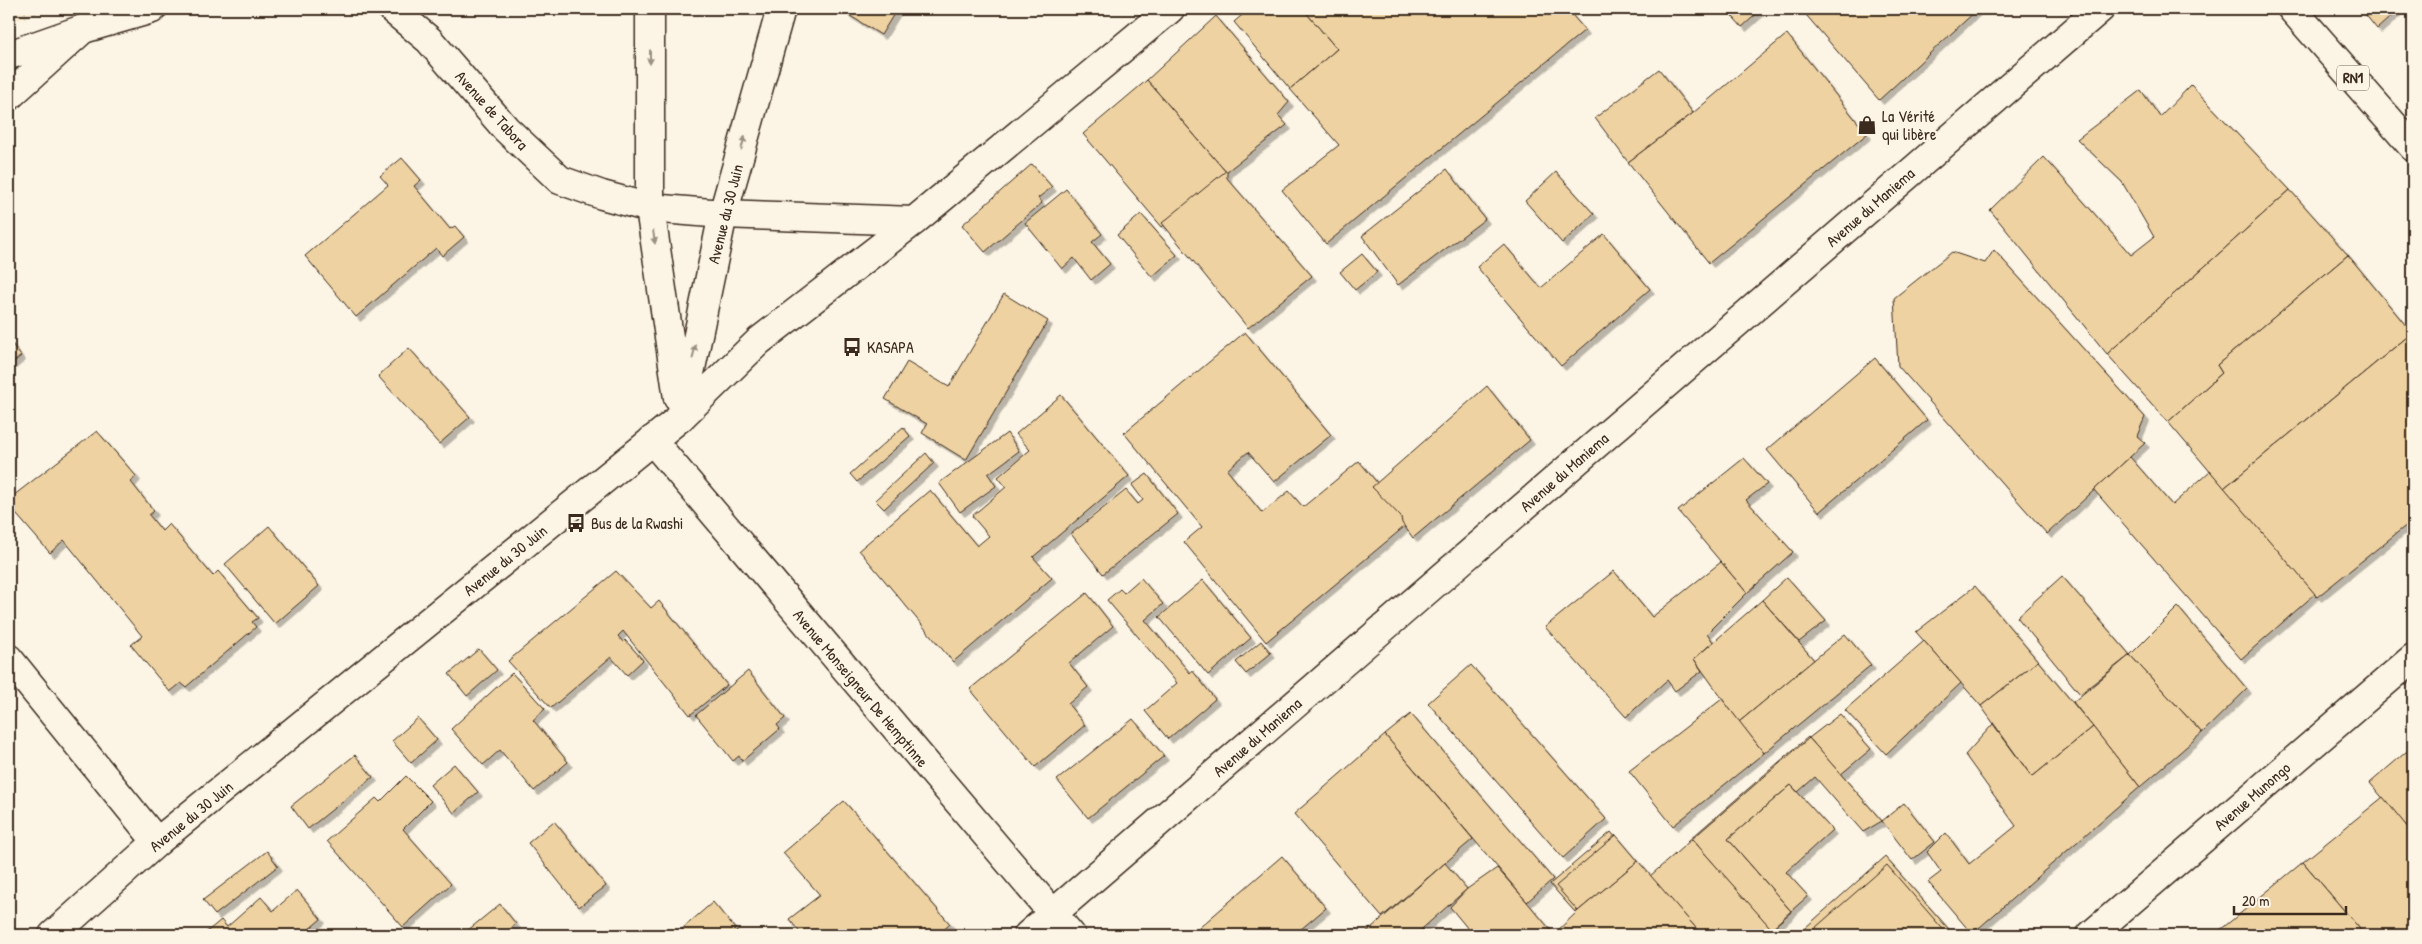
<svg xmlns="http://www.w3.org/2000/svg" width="2422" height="944" viewBox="0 0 2422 944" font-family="'Patrick Hand',sans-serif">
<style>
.industrial{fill:url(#industrial-grid)}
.building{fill:#eed2a2;stroke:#3b2a1e;filter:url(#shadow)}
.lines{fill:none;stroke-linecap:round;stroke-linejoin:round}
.minor-casing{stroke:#3b2a1e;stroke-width:31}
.tertiary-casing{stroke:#3b2a1e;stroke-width:31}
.trunk-casing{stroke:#3b2a1e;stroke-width:31}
.minor{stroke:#fcf5e5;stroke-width:28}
.tertiary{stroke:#fcf5e5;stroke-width:28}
.trunk{stroke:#fcf5e5;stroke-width:28}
.oneway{fill:#9c9082}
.labels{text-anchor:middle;stroke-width:5;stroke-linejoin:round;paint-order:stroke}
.shield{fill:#fcf5e5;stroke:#75675a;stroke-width:1}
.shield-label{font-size:15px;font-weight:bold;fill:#3b2a1e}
.street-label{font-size:16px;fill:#3b2a1e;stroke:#fcf5e5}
.poi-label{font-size:16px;fill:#3b2a1e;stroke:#fcf5e5;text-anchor:start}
</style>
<defs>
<pattern id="industrial-grid" width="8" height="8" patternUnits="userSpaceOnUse" patternTransform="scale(1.25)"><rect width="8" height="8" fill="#f8ead1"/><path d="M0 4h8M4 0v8" fill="none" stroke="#d6c9b3"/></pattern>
<filter id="shadow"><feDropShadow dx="4.5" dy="4.5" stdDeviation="0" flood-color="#0004"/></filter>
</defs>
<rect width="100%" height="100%" fill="#fcf5e5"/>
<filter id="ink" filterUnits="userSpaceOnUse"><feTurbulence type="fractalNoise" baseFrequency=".02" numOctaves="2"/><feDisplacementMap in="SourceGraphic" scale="10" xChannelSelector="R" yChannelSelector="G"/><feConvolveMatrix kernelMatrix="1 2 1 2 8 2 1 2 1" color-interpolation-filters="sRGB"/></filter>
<g filter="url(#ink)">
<!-- industrial -->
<path class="industrial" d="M9,9H51L9,23Z"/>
<!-- building -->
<g class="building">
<path d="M846,9H897L881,35L844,12Z"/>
<path d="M1249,9H1303L1337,49L1290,89L1234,22Z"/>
<path d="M1303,9H1567L1585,30L1326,244L1282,190L1339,145L1290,89L1337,49Z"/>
<path d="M1726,9H1762L1742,27Z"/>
<path d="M1801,9H1978L1879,100Z"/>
<path d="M2361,9H2399L2377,29Z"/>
<path d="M1216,16L1289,102L1278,115L1287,125L1226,172L1147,80Z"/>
<path d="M1787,34L1867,134L1709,263L1628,162L1693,113Z"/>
<path d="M1659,69L1693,113L1628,162L1595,118Z"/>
<path d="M1147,80L1226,172L1162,227L1083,134Z"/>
<path d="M2191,85L2290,190L2107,354L1990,210L2044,157L2131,255L2154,237L2122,182L2077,139L2141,90L2160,117Z"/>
<path d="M402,158L421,180L414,186L450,229L455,226L464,237L442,256L436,248L356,317L305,256L388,185L380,176Z"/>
<path d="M1032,164L1052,187L1038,198L1042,203L985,252L962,225Z"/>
<path d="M1447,169L1485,219L1398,285L1362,236Z"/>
<path d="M1227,170V178L1312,276L1248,328L1162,223Z"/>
<path d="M1556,172L1594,214L1562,243L1525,201Z"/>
<path d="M1066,189L1102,234L1092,242L1110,264L1091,280L1074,258L1062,269L1025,223Z"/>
<path d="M2290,190L2348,255L2217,365L2222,373L2168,422L2107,354Z"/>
<path d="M1141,214L1177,255L1152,277L1117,235Z"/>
<path d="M1604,234L1650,289L1561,366L1477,267L1504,244L1541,288Z"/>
<path d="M1994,250L2145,417L2137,436L2145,443L2047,534L1898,366L1894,298L1952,252L1985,263Z"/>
<path d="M1362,254L1377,272L1355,290L1340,272Z"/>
<path d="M2348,255L2412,333L2224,488L2168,422L2222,373L2217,365Z"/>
<path d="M1004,294L1048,321L966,460L922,433L927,424L885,399L907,362L949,387Z"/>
<path d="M1245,332L1331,435L1274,482L1248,452L1227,470L1262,513L1289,491L1303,507L1359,461L1410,522L1266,642L1184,542L1202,527L1124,433Z"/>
<path d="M2412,333L2413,520L2317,597L2224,488Z"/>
<path d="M9,340L21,356L9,366Z"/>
<path d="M409,348L470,417L439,444L378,376Z"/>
<path d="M1875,358L1927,420L1819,512L1767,450Z"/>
<path d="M1487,386L1530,440L1413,538L1402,523L1401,517L1372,487Z"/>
<path d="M1061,395L1129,476L1033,557L1052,578L953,662L859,550L930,490L977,546L989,536L972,516L1006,487L998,477L1030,450L1016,434Z"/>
<path d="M903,427L910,436L857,482L850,474Z"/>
<path d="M97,431L136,476L131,482L154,511L149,515L162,531L169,524L213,576L218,571L258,618L252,622L256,627L186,687L181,683L170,692L131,645L142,636L64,540L50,553L11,508L14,505L9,499Z"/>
<path d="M1007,433L1019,451L988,474L996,486L960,512L939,483Z"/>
<path d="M926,453L934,463L884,509L875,500Z"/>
<path d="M2130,457L2172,505L2210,471L2315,594L2241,659L2094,490Z"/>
<path d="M1744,458L1767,484L1746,500L1793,552L1747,593L1678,511Z"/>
<path d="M1147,474L1178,514L1103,574L1071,534L1126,490L1138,504L1143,500L1132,485Z"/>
<path d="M269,526L319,586L275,624L225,564Z"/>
<path d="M1721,562L1747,593L1707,633L1713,642L1694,659L1702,671L1675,691L1667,680L1626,717L1545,627L1614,571L1652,617Z"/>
<path d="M616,571L651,608L659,601L727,685L690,715L623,631L618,636L623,642L625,640L643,660L627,675L611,657L551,708L508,661Z"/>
<path d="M2062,576L2130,655L2080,694L2017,617Z"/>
<path d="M1787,577L1826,621L1799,642L1762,600Z"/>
<path d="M1141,578L1163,604L1145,620L1190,673L1192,670L1215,699L1168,739L1145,711L1177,683L1107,600L1120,589L1124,593Z"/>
<path d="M1203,580L1251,638L1208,675L1159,617Z"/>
<path d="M1975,586L2038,661L1981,706L1916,632Z"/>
<path d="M1087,593L1113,626L1069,663L1088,687L1068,704L1085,725L1035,767L970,689Z"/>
<path d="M1762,600L1814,660L1739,722L1694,659Z"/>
<path d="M2178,607L2247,689L2202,733L2130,655Z"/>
<path d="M1845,634L1871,665L1764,753L1739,722Z"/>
<path d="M1261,641L1271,653L1246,674L1236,662Z"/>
<path d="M1924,641L1961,683L1886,754L1845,710Z"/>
<path d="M479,649L497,670L467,696L449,674Z"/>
<path d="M2130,655L2202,733L2140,787L2073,702Z"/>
<path d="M2038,661L2093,727L2032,777L1981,706Z"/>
<path d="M1471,665L1606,819L1563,858L1428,703Z"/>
<path d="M748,671L785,718L777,725L780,729L742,761L739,756L733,761L696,715Z"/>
<path d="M512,673L545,709L533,720L568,762L534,791L500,750L483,765L451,729Z"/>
<path d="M1722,699L1764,753L1673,826L1629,771Z"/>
<path d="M1411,714L1553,879L1527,902L1385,735Z"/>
<path d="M1840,714L1871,749L1840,775L1809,738Z"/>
<path d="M418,718L437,740L411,763L392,741Z"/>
<path d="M1133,719L1164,756L1088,818L1057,780Z"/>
<path d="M1993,724L2032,777L2093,727L2140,787L1972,934L1928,882L1941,872L1927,852L1946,833L1969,864L2016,826L1965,755Z"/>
<path d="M1385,735L1473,839L1382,917L1294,814Z"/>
<path d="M1808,737L1877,816L1862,829L1812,771L1730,842L1791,912L1767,933L1688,841Z"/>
<path d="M1809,738L1882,821L1863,832L1815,777L1798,792L1791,785L1728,839L1791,911L1771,929L1692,839Z"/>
<path d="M2413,746V834L2370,783Z"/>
<path d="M355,755L373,777L308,829L291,806Z"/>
<path d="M454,764L478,792L454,813L430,785Z"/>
<path d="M406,776L431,801L403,829L451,884L403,927L327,841L376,798L380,802Z"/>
<path d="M1791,785L1832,830L1786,872L1808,896L1791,911L1728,839Z"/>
<path d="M2383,797L2413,834V935H2365L2303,862Z"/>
<path d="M844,801L950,924L938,935H802L789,919L820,895L783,853Z"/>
<path d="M1904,803L1935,842L1912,860L1882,821Z"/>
<path d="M554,821L606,886L579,907L528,843Z"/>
<path d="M1611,832L1634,859L1575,912L1550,884Z"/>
<path d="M1616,835L1638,861L1578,911L1556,886Z"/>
<path d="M1692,839L1777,935H1702L1650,876Z"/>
<path d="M267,851L278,866L215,915L203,900Z"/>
<path d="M1282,856L1326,908L1294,935H1205L1199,928Z"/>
<path d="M1885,857L1954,935H1797Z"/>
<path d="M1638,861L1702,935H1553L1578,911Z"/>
<path d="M2303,862L2365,935H2214Z"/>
<path d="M1445,863L1467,889L1415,935H1363Z"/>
<path d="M1887,865L1948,935H1807Z"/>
<path d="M1497,868L1527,902L1554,934L1473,935L1450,907L1467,889Z"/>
<path d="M297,890L321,919L302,935H203L221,920L227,927L261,897L273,911Z"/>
<path d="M713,902L740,935H675Z"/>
<path d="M500,904L516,924L503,935H462Z"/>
</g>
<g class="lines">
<!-- minor casing -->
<g class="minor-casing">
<g id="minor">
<path d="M392,9L429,40L506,129L560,180L602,195L650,208L723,214L914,221"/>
<path d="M9,96L83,29"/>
<path d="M681,417L759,341L914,221L1170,9"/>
<path d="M652,440L1071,935"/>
<path d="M9,659L157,842"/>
<path d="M1028,935L2100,9"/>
<path d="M2091,935L2413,658"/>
</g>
</g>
<!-- tertiary casing -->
<g class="tertiary-casing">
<g id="tertiary">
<path d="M650,9V208L678,398"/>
<path d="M53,935L157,842L681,417L723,214L781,9"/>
</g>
</g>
<!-- trunk casing -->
<g class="trunk-casing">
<g id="trunk">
<path d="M2292,9L2413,147"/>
<path d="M9,55L83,29L152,9"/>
</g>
</g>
<!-- minor -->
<use href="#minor" class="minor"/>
<!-- tertiary -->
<use href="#tertiary" class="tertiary"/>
<!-- trunk -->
<use href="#trunk" class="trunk"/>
</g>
<!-- one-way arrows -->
<defs><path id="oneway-solid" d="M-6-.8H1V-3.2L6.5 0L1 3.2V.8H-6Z" transform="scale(1.25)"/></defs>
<g class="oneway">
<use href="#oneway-solid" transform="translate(650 57) rotate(90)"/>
<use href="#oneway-solid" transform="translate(743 143) rotate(-74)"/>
<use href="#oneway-solid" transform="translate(654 237) rotate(82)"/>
<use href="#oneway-solid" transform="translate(694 352) rotate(-78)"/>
</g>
</g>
<!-- icons -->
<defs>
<g id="shop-bare" transform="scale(1.5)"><path d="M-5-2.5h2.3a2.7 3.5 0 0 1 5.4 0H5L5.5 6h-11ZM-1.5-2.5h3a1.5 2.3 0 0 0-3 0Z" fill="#3b2a1e" stroke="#fcf5e5" stroke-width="2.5" paint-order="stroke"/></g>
<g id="bus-bare" transform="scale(1.5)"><path d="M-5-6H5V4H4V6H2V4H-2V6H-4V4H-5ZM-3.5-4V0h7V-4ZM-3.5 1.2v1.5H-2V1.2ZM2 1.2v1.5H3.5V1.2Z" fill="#3b2a1e" stroke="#fcf5e5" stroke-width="2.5" paint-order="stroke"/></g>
</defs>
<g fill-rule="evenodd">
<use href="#shop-bare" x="1867" y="125"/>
<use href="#bus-bare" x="852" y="347"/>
<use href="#bus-bare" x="576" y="523"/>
</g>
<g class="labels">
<!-- shield labels -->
<rect class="shield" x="2337" y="65.5" width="32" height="25" rx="4"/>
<g class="shield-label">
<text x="2353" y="83">RN1</text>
</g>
<!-- street labels -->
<g class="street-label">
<text transform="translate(492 110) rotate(48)" y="6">Avenue de Tabora</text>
<text transform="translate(1870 207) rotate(-41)" y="6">Avenue du Maniema</text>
<text transform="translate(725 214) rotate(-76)" y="6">Avenue du 30 Juin</text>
<text transform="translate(1564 472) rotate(-41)" y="6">Avenue du Maniema</text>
<text transform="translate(505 560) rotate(-39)" y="6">Avenue du 30 Juin</text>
<text transform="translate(861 688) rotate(50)" y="6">Avenue Monseigneur De Hemptinne</text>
<text transform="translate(1257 737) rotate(-41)" y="6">Avenue du Maniema</text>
<text transform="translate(2252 796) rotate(-41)" y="6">Avenue Munongo</text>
<text transform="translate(191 816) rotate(-39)" y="6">Avenue du 30 Juin</text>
</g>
<!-- poi labels -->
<g class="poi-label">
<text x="1882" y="122">La Vérité<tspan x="1882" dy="18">qui libère</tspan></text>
<text x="867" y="353">KASAPA</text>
<text x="591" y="529">Bus de la Rwashi</text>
</g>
</g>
<!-- margin -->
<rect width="2422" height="944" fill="none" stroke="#fcf5e5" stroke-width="30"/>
<rect x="15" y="15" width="2392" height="914" fill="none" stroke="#3b2a1e" stroke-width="2" filter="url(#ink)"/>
<!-- scale -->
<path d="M2234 906v8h112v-8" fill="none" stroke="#3b2a1e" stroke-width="2.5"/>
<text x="2242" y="906" font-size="15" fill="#3b2a1e" stroke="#fcf5e5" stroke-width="4" paint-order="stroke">20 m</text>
</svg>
